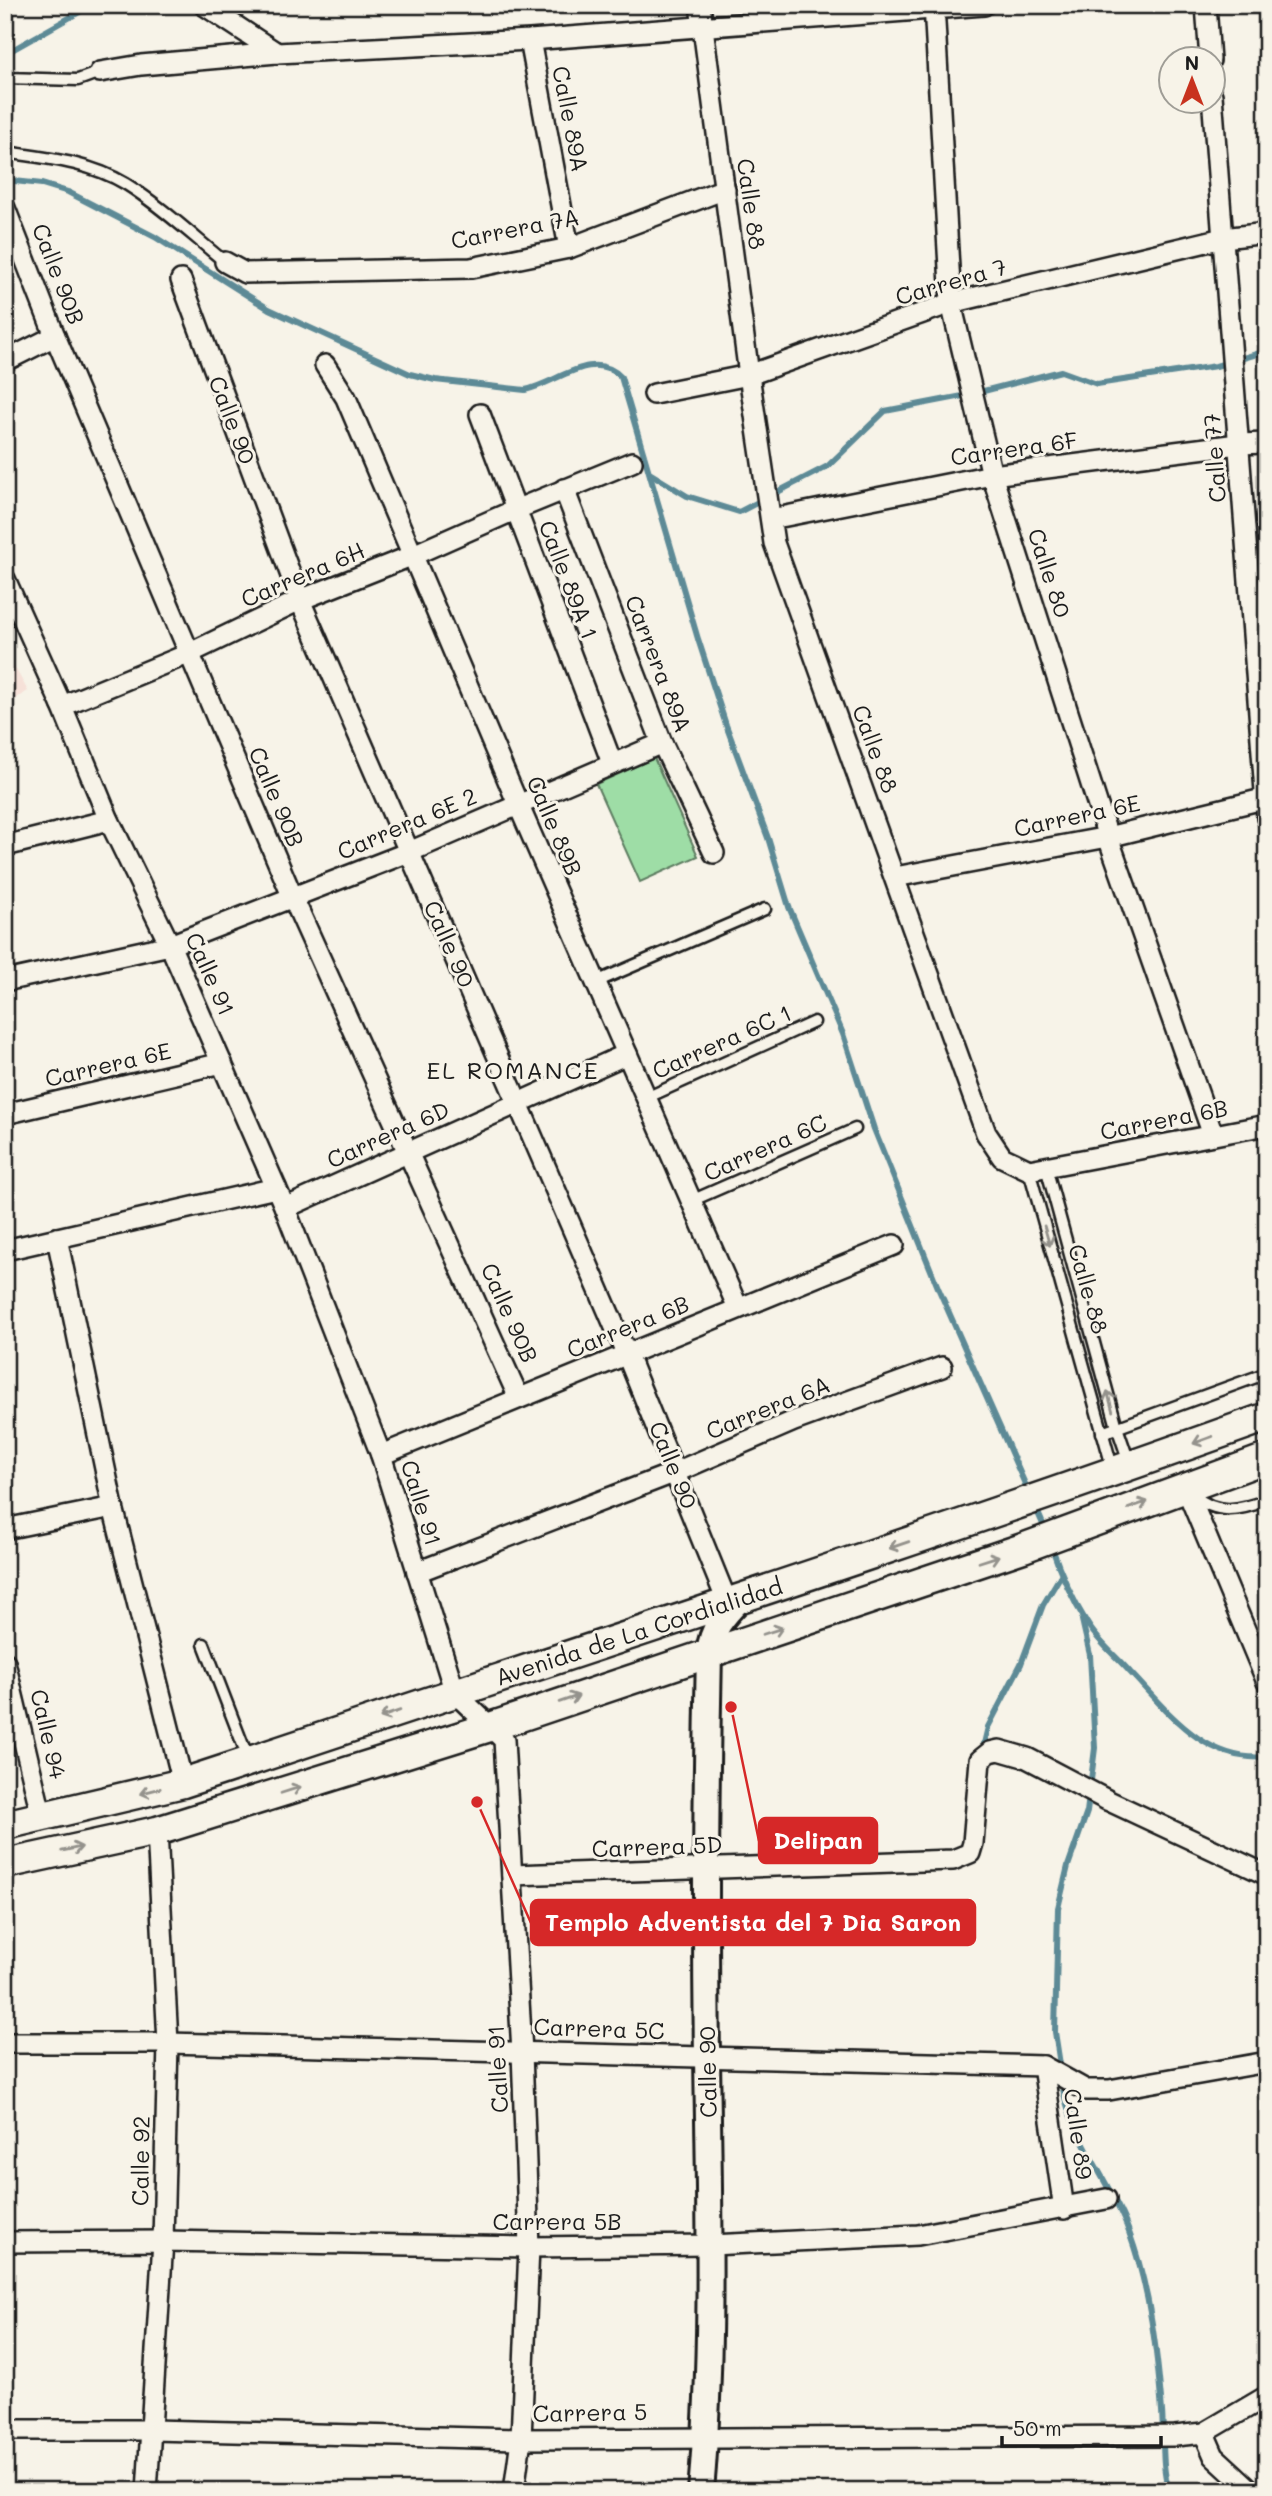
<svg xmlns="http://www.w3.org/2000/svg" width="1272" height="2496" viewBox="0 0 1272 2496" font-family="Mali,sans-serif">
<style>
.built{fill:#f6e1d8}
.green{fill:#9edda6;stroke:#5d7c61;stroke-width:2}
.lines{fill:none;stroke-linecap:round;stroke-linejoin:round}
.stream{stroke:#5d8a96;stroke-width:6}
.service-casing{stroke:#1c1c1c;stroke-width:15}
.minor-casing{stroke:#1c1c1c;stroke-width:24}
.tertiary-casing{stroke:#1c1c1c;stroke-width:30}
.secondary-casing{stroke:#1c1c1c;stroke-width:33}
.service{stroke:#f7f3e8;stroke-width:10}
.minor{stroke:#f7f3e8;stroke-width:19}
.tertiary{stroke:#f7f3e8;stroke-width:24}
.secondary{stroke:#f7f3e8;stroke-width:28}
.oneway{stroke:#94928c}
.labels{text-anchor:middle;stroke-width:6;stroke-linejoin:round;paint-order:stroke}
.street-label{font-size:23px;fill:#1c1c1c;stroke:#f7f3e8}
.neighbourhood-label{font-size:24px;letter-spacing:2px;fill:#1c1c1c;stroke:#f7f3e8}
.leader{fill:none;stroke:#d62828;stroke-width:2.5}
.callout-dot{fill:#d62828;stroke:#f7f3e8;stroke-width:2.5}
.callout{fill:#d62828;stroke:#d62828;stroke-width:2.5}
.callout-label{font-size:24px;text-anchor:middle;font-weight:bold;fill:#fff}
</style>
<rect width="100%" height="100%" fill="#f7f3e8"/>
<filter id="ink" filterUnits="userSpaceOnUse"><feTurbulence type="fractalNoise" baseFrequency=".0143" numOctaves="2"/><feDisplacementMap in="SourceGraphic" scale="14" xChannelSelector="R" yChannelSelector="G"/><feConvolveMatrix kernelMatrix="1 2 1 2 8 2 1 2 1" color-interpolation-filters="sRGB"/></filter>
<g filter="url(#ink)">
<!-- built -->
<path class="built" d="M5,650L28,691L5,705Z"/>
<!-- green -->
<path class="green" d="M654,758L698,856L640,882L596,784Z"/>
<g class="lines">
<!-- stream -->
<g class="stream">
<path d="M5,54L92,5"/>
<path d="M5,180L42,184L68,192L155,237L269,309L410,374L435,380L525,390C556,384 592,348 621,377L698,639L726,725L768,838L789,907L843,1034L874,1129L939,1290L1029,1493"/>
<path d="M651,474L687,496L739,512L828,466L885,411L968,395L1061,371L1097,384L1216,366L1267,351"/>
<path d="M1035,1506L1046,1531"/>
<path d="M1051,1545C1060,1572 1072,1599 1087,1623C1098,1642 1116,1656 1130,1672C1168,1712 1205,1763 1267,1757"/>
<path d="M982,1752L988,1727L1021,1664L1043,1605L1061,1575"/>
<path d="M1061,2071L1055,2032L1058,1908L1068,1866L1087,1812L1095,1748L1090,1655L1082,1620"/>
<path d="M1062,2082C1069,2136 1111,2181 1129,2232C1150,2289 1157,2352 1162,2411C1164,2438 1161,2465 1169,2491"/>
</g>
<!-- service casing -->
<g class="service-casing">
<g id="service">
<path d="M5,78L78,80L100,72"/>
<path d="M5,152C46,158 90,162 126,184C161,206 193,236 225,262"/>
<path d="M596,982L765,909"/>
<path d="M646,1098L814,1022"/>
<path d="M1046,1167L1117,1427L1129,1462"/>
<path d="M1029,1170L1113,1470"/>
<path d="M691,1201L855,1129"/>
<path d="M1102,1433L1267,1373"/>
<path d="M1194,1495C1216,1516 1241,1510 1267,1500"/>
<path d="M204,1644L248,1758"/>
</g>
</g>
<!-- minor casing -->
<g class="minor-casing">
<g id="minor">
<path d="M204,5L277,53L530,40L984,5"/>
<path d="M700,5L749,375L774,543L986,1133L1002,1157L1029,1170L1267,1125"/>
<path d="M934,5L951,303L992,475L1108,837L1213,1135"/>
<path d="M1206,5L1210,60"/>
<path d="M530,40L569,248"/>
<path d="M100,72L141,65L277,53"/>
<path d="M1212,95L1267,818"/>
<path d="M5,208L55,336L293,898L519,1398"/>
<path d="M225,262L245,273L471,268L569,248L725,189"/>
<path d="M181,280L300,600L627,1355L728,1604"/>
<path d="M5,361L55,336"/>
<path d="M325,365L346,398L518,804L738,1308"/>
<path d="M654,394L749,375L951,303L1223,238L1267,233"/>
<path d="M480,414L612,763"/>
<path d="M564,489L662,743L714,853"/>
<path d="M771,519L992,475L1238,444L1267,443"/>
<path d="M5,579L62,706L109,820L170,945L285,1208L381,1455L455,1693L504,1740L522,2052L529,2247L521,2439L514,2491"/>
<path d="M62,706L188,654L300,600L411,556L515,510L632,462"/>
<path d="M5,846L109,820"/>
<path d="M895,877L1108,837L1267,798"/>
<path d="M5,981L170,945L409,852L662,743"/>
<path d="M5,1114L222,1063"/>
<path d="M285,1208L627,1054"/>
<path d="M57,1238L113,1507L183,1783"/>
<path d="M5,1250L276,1188"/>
<path d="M381,1455L894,1245"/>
<path d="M1186,1488L1267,1682"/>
<path d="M5,1529L113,1507"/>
<path d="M417,1572L676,1472L794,1421L942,1367"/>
<path d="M5,1662L42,1818"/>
<path d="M512,1875L953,1860L970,1853L973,1843L980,1760L990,1752L999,1750L1027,1758L1109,1801L1267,1875"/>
<path d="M5,2043H168L1043,2066L1086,2090H1109L1267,2062"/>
<path d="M1043,2066L1064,2209"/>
<path d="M5,2242L163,2241L529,2247L711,2245L918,2235L1106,2199"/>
<path d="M5,2430H152L521,2439L1175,2436L1204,2433L1267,2396"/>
<path d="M1204,2433L1214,2456L1252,2491"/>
<path d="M147,2491L163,2241L168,2043L157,1831"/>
</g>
</g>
<!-- tertiary casing -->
<g class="tertiary-casing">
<path id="tertiary" d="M701,2491C714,2346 709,2201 707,2056C705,1921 706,1787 709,1652C712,1629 723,1616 739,1600"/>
</g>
<!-- secondary casing -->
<g class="secondary-casing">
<g id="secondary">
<path d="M5,1825L183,1783L250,1761C589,1648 930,1538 1267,1417"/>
<path d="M5,1864L157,1831L490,1727L1023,1548L1267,1458"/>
</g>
</g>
<!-- service -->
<use href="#service" class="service"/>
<!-- minor -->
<use href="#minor" class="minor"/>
<!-- tertiary -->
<use href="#tertiary" class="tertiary"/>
<!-- secondary -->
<use href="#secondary" class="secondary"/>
</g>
<!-- one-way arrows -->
<defs><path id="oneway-shaft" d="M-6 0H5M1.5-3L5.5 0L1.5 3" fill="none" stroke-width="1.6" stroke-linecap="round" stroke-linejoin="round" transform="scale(1.75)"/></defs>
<g class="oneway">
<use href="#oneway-shaft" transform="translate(1047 1236) rotate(74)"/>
<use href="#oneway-shaft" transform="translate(1110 1401) rotate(-105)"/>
<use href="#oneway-shaft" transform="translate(1203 1440) rotate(160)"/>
<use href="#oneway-shaft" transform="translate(1138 1505) rotate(-20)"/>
<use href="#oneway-shaft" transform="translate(899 1545) rotate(161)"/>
<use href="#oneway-shaft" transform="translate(989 1559) rotate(-18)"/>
<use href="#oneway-shaft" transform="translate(773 1631) rotate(-18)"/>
<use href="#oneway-shaft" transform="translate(569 1699) rotate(-19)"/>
<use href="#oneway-shaft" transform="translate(390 1714) rotate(161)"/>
<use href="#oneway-shaft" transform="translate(291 1790) rotate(-18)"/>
<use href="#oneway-shaft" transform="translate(150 1791) rotate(166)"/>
<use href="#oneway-shaft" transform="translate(72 1849) rotate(-12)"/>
</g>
</g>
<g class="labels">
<!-- street labels -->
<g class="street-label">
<text transform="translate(570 119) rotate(79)" y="8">Calle 89A</text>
<text transform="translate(751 204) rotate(82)" y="8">Calle 88</text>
<text transform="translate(515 229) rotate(-11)" y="8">Carrera 7A</text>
<text transform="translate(58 274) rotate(69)" y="8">Calle 90B</text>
<text transform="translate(951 282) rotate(-16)" y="8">Carrera 7</text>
<text transform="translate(232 420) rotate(69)" y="8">Calle 90</text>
<text transform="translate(1014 449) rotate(-8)" y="8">Carrera 6F</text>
<text transform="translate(1215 458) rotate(-94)" y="8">Calle 77</text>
<text transform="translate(1049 573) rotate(72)" y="8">Calle 80</text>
<text transform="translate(303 575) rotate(-23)" y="8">Carrera 6H</text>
<text transform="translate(568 580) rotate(69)" y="8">Calle 89A 1</text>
<text transform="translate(658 664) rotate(69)" y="8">Carrera 89A</text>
<text transform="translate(875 749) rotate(70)" y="8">Calle 88</text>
<text transform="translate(276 797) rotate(67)" y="8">Calle 90B</text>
<text transform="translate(1077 816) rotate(-12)" y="8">Carrera 6E</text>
<text transform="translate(407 824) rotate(-23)" y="8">Carrera 6E 2</text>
<text transform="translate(554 826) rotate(67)" y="8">Calle 89B</text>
<text transform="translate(449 944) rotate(66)" y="8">Calle 90</text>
<text transform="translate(210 974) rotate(66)" y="8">Calle 91</text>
<text transform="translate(722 1042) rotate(-24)" y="8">Carrera 6C 1</text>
<text transform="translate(108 1065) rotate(-13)" y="8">Carrera 6E</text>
<text transform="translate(1164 1120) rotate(-11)" y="8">Carrera 6B</text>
<text transform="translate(388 1135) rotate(-24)" y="8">Carrera 6D</text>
<text transform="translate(765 1148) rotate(-24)" y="8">Carrera 6C</text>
<text transform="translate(1088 1289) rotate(74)" y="8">Calle 88</text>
<text transform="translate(509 1313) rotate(66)" y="8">Calle 90B</text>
<text transform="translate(628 1327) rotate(-22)" y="8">Carrera 6B</text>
<text transform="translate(768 1408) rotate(-22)" y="8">Carrera 6A</text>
<text transform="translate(673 1465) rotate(68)" y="8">Calle 90</text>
<text transform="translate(421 1503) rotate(73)" y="8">Calle 91</text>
<text transform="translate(639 1632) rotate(-18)" y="8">Avenida de La Cordialidad</text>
<text transform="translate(48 1734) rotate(77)" y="8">Calle 94</text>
<text transform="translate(657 1847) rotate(-2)" y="8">Carrera 5D</text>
<text transform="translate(599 2029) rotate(2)" y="8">Carrera 5C</text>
<text transform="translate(498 2069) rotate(-93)" y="8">Calle 91</text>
<text transform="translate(708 2072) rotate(-91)" y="8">Calle 90</text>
<text transform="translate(1078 2134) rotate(82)" y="8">Calle 89</text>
<text transform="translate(141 2161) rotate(-89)" y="8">Calle 92</text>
<text x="557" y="2230">Carrera 5B</text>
<text transform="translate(590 2413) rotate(-1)" y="8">Carrera 5</text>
</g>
<!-- neighbourhood labels -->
<g class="neighbourhood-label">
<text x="513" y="1079">EL ROMANCE</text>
</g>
</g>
<!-- callouts -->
<path class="leader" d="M731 1707L759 1841M477 1802L531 1923"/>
<g class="callout-dot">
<circle cx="731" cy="1707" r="7"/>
<circle cx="477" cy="1802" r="7"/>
</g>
<g class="callout">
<rect x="759" y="1818" width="118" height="45" rx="7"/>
<rect x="531" y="1900" width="444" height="45" rx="7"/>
</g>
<g class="callout-label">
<text x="818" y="1849">Delipan</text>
<text x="753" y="1931">Templo Adventista del 7 Dia Saron</text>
</g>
<!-- margin -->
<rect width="1272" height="2496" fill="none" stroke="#f7f3e8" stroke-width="28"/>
<rect x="14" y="14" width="1244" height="2468" fill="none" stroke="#1c1c1c" stroke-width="2.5" filter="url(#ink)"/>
<!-- north arrow -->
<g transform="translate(1192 80)"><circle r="33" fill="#f7f3e8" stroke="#9f9d96" stroke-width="2"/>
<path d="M0-5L12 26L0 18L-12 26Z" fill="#c8321e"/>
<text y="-10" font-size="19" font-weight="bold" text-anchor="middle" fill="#1c1c1c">N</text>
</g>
<!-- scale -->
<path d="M1002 2436v10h159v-10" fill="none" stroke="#1c1c1c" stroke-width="3.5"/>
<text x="1013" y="2436" font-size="21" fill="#1c1c1c" stroke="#f7f3e8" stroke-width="5" paint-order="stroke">50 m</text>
</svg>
